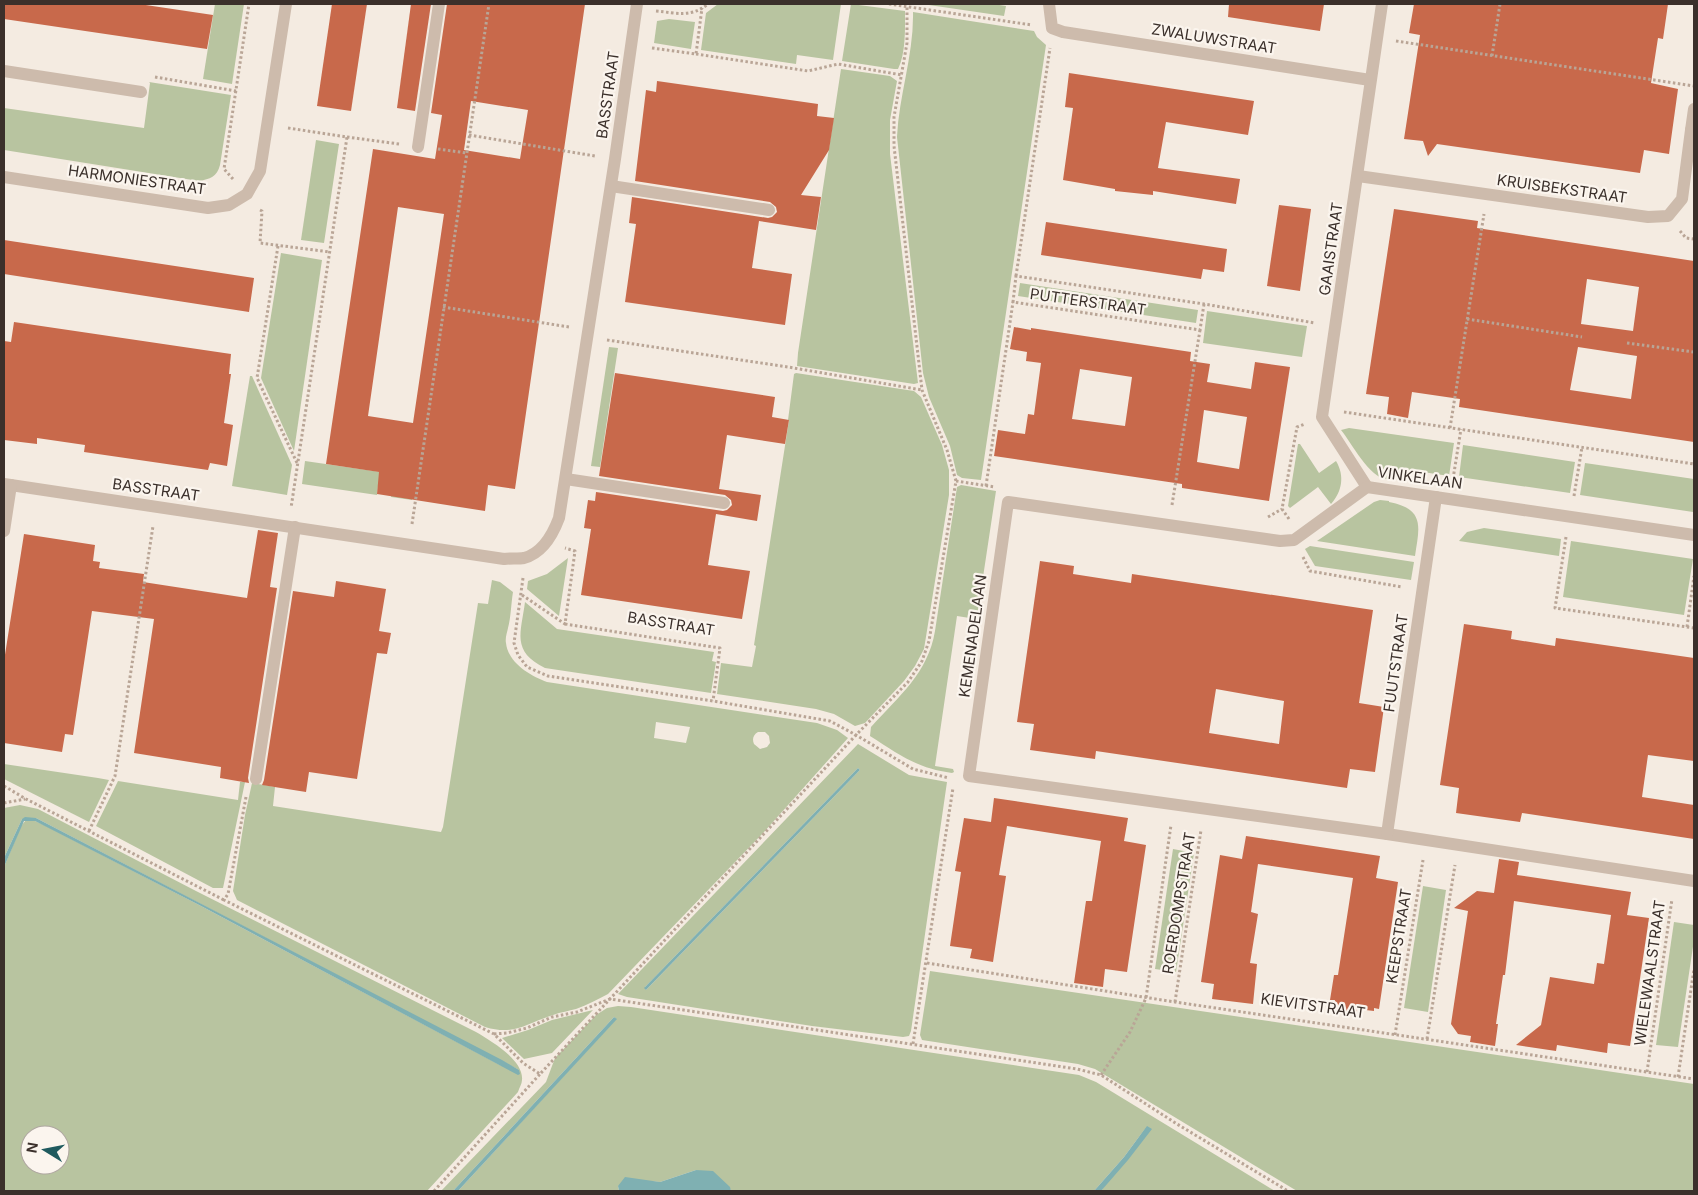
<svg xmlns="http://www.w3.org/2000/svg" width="1698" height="1195" viewBox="0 0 1698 1195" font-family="Inter,sans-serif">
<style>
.green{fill:#b8c4a0;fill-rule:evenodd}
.water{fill:#7fb0b2}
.building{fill:#c8694b;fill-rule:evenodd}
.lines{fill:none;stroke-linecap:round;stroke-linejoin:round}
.path{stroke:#b9a596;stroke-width:3;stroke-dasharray:2.5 2.5;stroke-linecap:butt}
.service{stroke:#cdbbac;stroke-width:12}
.minor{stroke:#cdbbac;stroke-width:12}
.labels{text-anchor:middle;stroke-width:4.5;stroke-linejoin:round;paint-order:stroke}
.street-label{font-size:15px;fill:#3b302b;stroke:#fbf5ee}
</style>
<rect width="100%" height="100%" fill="#f4ebe1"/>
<!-- green -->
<g class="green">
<path d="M215,4H244L232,84L203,79Z"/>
<path d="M718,4H841L833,60L797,55L796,64L701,50L706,13Z"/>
<path d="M851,4L905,11C905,29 906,53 898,69H894L842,61Z"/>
<path d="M922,4H993L1006,6L1004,16Z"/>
<path d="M913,12L1034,31L1037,37L1046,45L981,480L962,478L957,475L950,446L929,397L923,373L897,137C899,95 914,54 913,12Z"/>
<path d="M669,19L695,22L691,49L654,43L657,21Z"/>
<path d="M841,69L890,76L897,81L890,120V154L918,383L914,384L797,366L798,353Z"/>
<path d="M149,82L231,95L220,165C217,177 210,179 199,181L4,150V108L144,128L150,83Z"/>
<path d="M316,140L339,144L324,243L301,240Z"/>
<path d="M281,253L322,260L294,451L261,378Z"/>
<path d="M1020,283L1198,310L1196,323L1018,296Z"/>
<path d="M1207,311L1307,326L1302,357L1203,343Z"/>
<path d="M609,347L618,348L600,467L591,466Z"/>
<path d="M796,373L914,391L921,397L942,445L949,470V495L924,649L915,666L904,681L865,723L855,726L834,714L816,709L717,694L721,663L752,667L756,646L754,645L789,420H788L794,374Z"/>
<path d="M250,376H252L292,465L287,495L232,486Z"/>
<path d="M1349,428L1454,443L1449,476L1403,469L1402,473C1397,475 1392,480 1387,479C1370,479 1351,442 1341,430Z"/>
<path d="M1298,444H1300L1319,473L1336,461C1345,476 1342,492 1331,504L1318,487L1290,508L1288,506Z"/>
<path d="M1463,445L1575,462L1570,493L1459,477Z"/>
<path d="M305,461L415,477L412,500L391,497L392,488L378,486L377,495L302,484Z"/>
<path d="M1585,463L1694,479L1693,512L1580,495Z"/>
<path d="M961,485L996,491L977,617L976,619L957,616L935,766L953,769L954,772L952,773C916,768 900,755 870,736L871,727C899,696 928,673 935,631L957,487Z"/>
<path d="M1380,500L1389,501V502C1426,509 1419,528 1415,556L1317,541L1374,502Z"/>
<path d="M1484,528L1561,539L1559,556L1459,541L1467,532Z"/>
<path d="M1571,541L1693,559L1684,615L1563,597Z"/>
<path d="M1310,546L1414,562L1411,580L1315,566L1305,549Z"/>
<path d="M568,558L559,616L527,589L528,581L547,574Z"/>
<path d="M492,580L500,582L513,592C511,604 511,617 508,628C507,633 505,638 506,643C508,663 531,676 547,682L817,723L837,730L848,738L764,832L608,994C598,999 587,1005 576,1009C569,1011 561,1012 553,1015C527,1023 515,1036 485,1027L237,900L233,891L245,815L252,783L275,787L273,806L441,832L443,827L478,603L488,604ZM656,722L690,727L686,743L654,738ZM758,732H765L769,736L770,743L767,747L760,749L754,744C752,739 753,735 758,732Z"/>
<path d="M525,602L557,629L714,652L712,661L716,662L711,693L545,668C511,651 521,633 525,602Z"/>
<path d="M858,744L909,775L947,782L911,1031L909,1036L903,1037L812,1026L627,997L618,994ZM858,768L860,770L646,990L645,987Z"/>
<path d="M4,764L98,778L109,780L89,822L4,779Z"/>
<path d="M118,781L238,800L240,782H245L223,888H213L96,826Z"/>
<path d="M20,805L38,809L196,891L476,1032C491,1041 524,1060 522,1080C522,1084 519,1088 518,1092L427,1191H4V867L21,826L26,820L35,821L46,826L201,906L500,1065L519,1070L36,818L22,819L4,858V808ZM30,1135H60V1165H30Z"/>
<path d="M1173,849L1194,853L1176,972L1155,969Z"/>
<path d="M1423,886L1446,890L1428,1012L1404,1008Z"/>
<path d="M1674,922L1694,925V940L1678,1047L1656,1045Z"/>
<path d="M930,971L1694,1084V1191H1297L1095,1069L1078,1064L922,1040L920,1035Z"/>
<path d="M618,1006L631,1007L1079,1075L1096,1082L1275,1191H1101L1147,1126L1124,1157L1094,1191H731L729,1187L696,1170L660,1182L648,1181L618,1186L619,1191H458L616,1019L614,1017L453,1191H441L546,1082L555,1058L596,1015L607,1008Z"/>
<path d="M593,1010L552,1053L524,1059L502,1038L528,1030L552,1020Z"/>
</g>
<!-- water -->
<g class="water">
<path d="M858,768L860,770L646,990L644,988Z"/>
<path d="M25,817L36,818L502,1060L519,1070L520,1074L518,1075L201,906L35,821H24L4,867V858L22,819Z"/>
<path d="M614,1017L617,1019L458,1191H453Z"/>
<path d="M1147,1126L1152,1129L1128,1160L1101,1191H1094L1124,1157Z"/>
<path d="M696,1170L713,1171L730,1187L731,1191H649L640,1190L619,1191L618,1186L625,1177L660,1182Z"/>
</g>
<!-- building -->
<g class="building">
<path d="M4,4H139L213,15L207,49L4,19Z"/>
<path d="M332,4H367L351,111L317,106Z"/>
<path d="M411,4H431L415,111L397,108Z"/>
<path d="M447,4H585L515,489L488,485L485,511L377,494L379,472L326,464L373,149L435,159L442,115L431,113ZM471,101L528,110L520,159L464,150ZM398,207L444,214L413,423L368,416Z"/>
<path d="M1229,4H1324L1320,31L1228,17Z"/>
<path d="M1414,4H1668L1663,39L1658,38L1651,83L1678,89L1669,154L1644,150L1640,173L1437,144L1428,156L1423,141L1404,139L1420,35L1409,33Z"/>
<path d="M1069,73L1254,101L1248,135L1166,122L1158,168L1240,179L1236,204L1153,191V195L1115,191V189L1063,180L1073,108L1065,107Z"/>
<path d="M657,81L818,104L817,116L834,118L829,150L801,195L821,197L816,230L759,221L752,268L792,274L785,325L625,302L636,224L629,223L632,197L768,218L772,217L777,212L776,207L770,202L635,181L646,90L656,92Z"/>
<path d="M1279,205L1311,209L1300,291L1267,286Z"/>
<path d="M1394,209L1478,221L1477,228L1694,261V442L1459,407L1460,399L1412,392L1408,418L1387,414L1389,397L1366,394ZM1587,279L1639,287L1633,331L1581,324ZM1578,347L1637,356L1631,399L1570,390Z"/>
<path d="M1046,222L1227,249L1224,272L1203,269L1201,279L1041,255Z"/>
<path d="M4,240L254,278L249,312L4,274Z"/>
<path d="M14,322L231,354L229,374H231L224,423L233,425L227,466L210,463L208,470L84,452L85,445L37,438V444L4,440V341L11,342Z"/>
<path d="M1014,327L1031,330V328L1191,352L1190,361L1210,364L1207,382L1251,389L1255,362L1290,367L1269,501L1182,488V484L994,456L998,430L1025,434L1028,414L1034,415L1041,363L1026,361L1027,352L1010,349ZM1080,369L1132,377L1125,426L1072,419ZM1204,410L1247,417L1239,469L1197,462Z"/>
<path d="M615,373L775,397L772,417L789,420L785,444L727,435L719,489L761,495L757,521L716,514L708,565L750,571L742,619L581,595L591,529L584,528L588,500L595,501L596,492L723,511L727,510L732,505L731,500L725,495L599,476Z"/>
<path d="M258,530L278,533L270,587L277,588L248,778L249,783L220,778L221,767L134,753L154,619L92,611L73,735L65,734L62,752L4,743V661L24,534L95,545L93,561L100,562L99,568L144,574L143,582L247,598Z"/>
<path d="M1040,561L1074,566L1073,574L1131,583L1132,574L1373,610L1359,703L1384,707L1375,772L1350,769L1347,788L1096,751L1095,759L1030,750L1034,724L1017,722ZM1216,689L1284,701L1279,744L1209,733Z"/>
<path d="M336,581L386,589L379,631L391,633L387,654L377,653L357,779L309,772L306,792L262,785L264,780L293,591L334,597Z"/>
<path d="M1464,624L1512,631L1511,639L1555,646L1556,638L1694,658V761L1648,755L1642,797L1694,805V839L1522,813L1520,822L1456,813L1459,788L1440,785Z"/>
<path d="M994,798L1128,818L1124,841L1146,845L1127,972L1105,969L1103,987L1074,983L1086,901H1092L1101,841L1076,837L1007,826L999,875L1006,876L993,962L970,958L972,949L950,946L961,872L955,871L964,818L991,822Z"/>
<path d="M1246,836L1380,856L1376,878L1398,882L1379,1009L1374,1008V1011L1357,1009L1356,1016L1333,1013L1335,1000H1330L1334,975H1338L1353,878L1258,864L1251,912L1258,914L1250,963L1257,964L1253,1004L1212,999L1214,984L1201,982L1220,855L1242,859Z"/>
<path d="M1499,859L1519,862L1517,875L1631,892L1627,915L1649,918L1630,1046L1608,1043L1607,1053L1557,1045L1556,1051L1516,1045L1541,1025L1550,977L1594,984L1597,963L1604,964L1611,915L1514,901L1505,975H1503L1496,1024H1498L1495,1046L1470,1042L1471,1036L1458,1034L1451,1024L1468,911L1454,908L1477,891L1494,893Z"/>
</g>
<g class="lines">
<!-- path -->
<g class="path">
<path d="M889,4L1032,25"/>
<path d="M656,11C678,13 690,18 708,4"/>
<path d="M1396,41L1694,86"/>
<path d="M652,48L696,54L702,8"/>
<path d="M696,54L808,71L838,64L902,75"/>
<path d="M1492,56L1500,4"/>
<path d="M155,77L236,91"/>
<path d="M288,128L347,137L291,508"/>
<path d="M469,135L595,156"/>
<path d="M347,137L399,144"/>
<path d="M438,149L467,153"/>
<path d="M233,179L224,169L249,4"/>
<path d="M260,210L262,211L260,243L330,252"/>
<path d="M1680,231L1686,238L1694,239"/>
<path d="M278,246L257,378L298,465"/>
<path d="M1016,276L1050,48"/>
<path d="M1204,304L1200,330L1013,302L1016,276L1204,304L1315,323"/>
<path d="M443,307L569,327"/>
<path d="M1467,319L1582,337"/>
<path d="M607,340L788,367L922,390"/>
<path d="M1627,343L1694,352"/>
<path d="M1344,412L1694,464"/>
<path d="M1450,428L1484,214"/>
<path d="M1453,479L1461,429"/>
<path d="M956,481L995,487"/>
<path d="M986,486L1013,302"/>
<path d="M1574,496L1582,447"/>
<path d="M1172,505L1200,330"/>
<path d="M1268,517L1282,509"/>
<path d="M1289,519L1282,509L1297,427L1305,424"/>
<path d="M412,524L489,4"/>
<path d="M1566,537L1555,608L1694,628"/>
<path d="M1303,557L1310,571L1402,587"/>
<path d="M523,578L514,643L518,655L527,667L548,676L713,701L830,721L856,735L913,769L949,778"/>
<path d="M522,595L565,624L575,551L565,548"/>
<path d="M565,624L720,648L713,701"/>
<path d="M1687,627L1694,576"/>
<path d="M4,786L26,799L224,900"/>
<path d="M246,797L228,894L224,900L494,1034L523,1063L540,1074L856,735L908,682L922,661L929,641L956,481L947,450L922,390L894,146V117L907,43V4"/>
<path d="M4,803L25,799"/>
<path d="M89,831L115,776L153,526"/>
<path d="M927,963L1175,1002L1694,1079"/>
<path d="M1175,1002L1201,830"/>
<path d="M494,1034L507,1033L527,1028L552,1017L577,1012L610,999L1077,1069L1101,1075L1177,1124L1288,1191"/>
<path d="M1395,1035L1423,860"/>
<path d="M1427,1039L1455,865"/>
<path d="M913,1044L953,788"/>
<path d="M1647,1072L1672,899"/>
<path d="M1101,1075L1130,1032L1146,998L1171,825"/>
<path d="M1678,1077L1694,969"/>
<path d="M434,1191L540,1074"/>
</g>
<!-- service -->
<path class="service" d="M418,147L439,4"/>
<!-- minor -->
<g class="minor">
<path d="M1049,4L1052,28L1063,32L1370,80"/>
<path d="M4,71L141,92"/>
<path d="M1691,130L1694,109"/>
<path d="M1358,176L1648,217L1668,216L1682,199L1691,130H1694"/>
<path d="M4,177L208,208L229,205L247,194L260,171L286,4"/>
<path d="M611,186L769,210"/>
<path d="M566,479L724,503"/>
<path d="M4,484L504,559C510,558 518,559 524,558C543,553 553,534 559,518L615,159L637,4"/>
<path d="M1367,487L1322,417L1382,4"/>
<path d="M4,531L11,485"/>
<path d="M1694,535L1367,487L1294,540L1280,541L1008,502L969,776L1387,834L1694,881"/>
<path d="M256,779L295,527"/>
<path d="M1387,834L1436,497"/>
</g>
</g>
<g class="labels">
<!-- street labels -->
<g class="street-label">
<text transform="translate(1214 39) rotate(9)" y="5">ZWALUWSTRAAT</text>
<text transform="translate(608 95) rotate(-82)" y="5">BASSTRAAT</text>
<text transform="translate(137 180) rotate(8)" y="5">HARMONIESTRAAT</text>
<text transform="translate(1562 189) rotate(8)" y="5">KRUISBEKSTRAAT</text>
<text transform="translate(1331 249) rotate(-82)" y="5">GAAISTRAAT</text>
<text transform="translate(1088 302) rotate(8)" y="5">PUTTERSTRAAT</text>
<text transform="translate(1420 478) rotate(8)" y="5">VINKELAAN</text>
<text transform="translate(156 490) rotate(8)" y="5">BASSTRAAT</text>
<text transform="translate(671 624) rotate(9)" y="5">BASSTRAAT</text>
<text transform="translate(973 636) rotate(-82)" y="5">KEMENADELAAN</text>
<text transform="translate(1396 663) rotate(-82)" y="5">FUUTSTRAAT</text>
<text transform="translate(1179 903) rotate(-81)" y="5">ROERDOMPSTRAAT</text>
<text transform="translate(1399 936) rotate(-81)" y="5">KEEPSTRAAT</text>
<text transform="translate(1650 973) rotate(-82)" y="5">WIELEWAALSTRAAT</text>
<text transform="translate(1313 1006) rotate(8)" y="5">KIEVITSTRAAT</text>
</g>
</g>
<!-- border -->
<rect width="1698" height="1195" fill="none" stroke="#3b302b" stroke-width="10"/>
<!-- north arrow -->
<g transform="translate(45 1150) rotate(280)"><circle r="24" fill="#fbf5ee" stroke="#aea6a0"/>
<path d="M0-4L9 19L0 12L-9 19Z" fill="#1f5a5e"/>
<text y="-8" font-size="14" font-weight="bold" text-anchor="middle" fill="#3b302b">N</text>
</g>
</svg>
